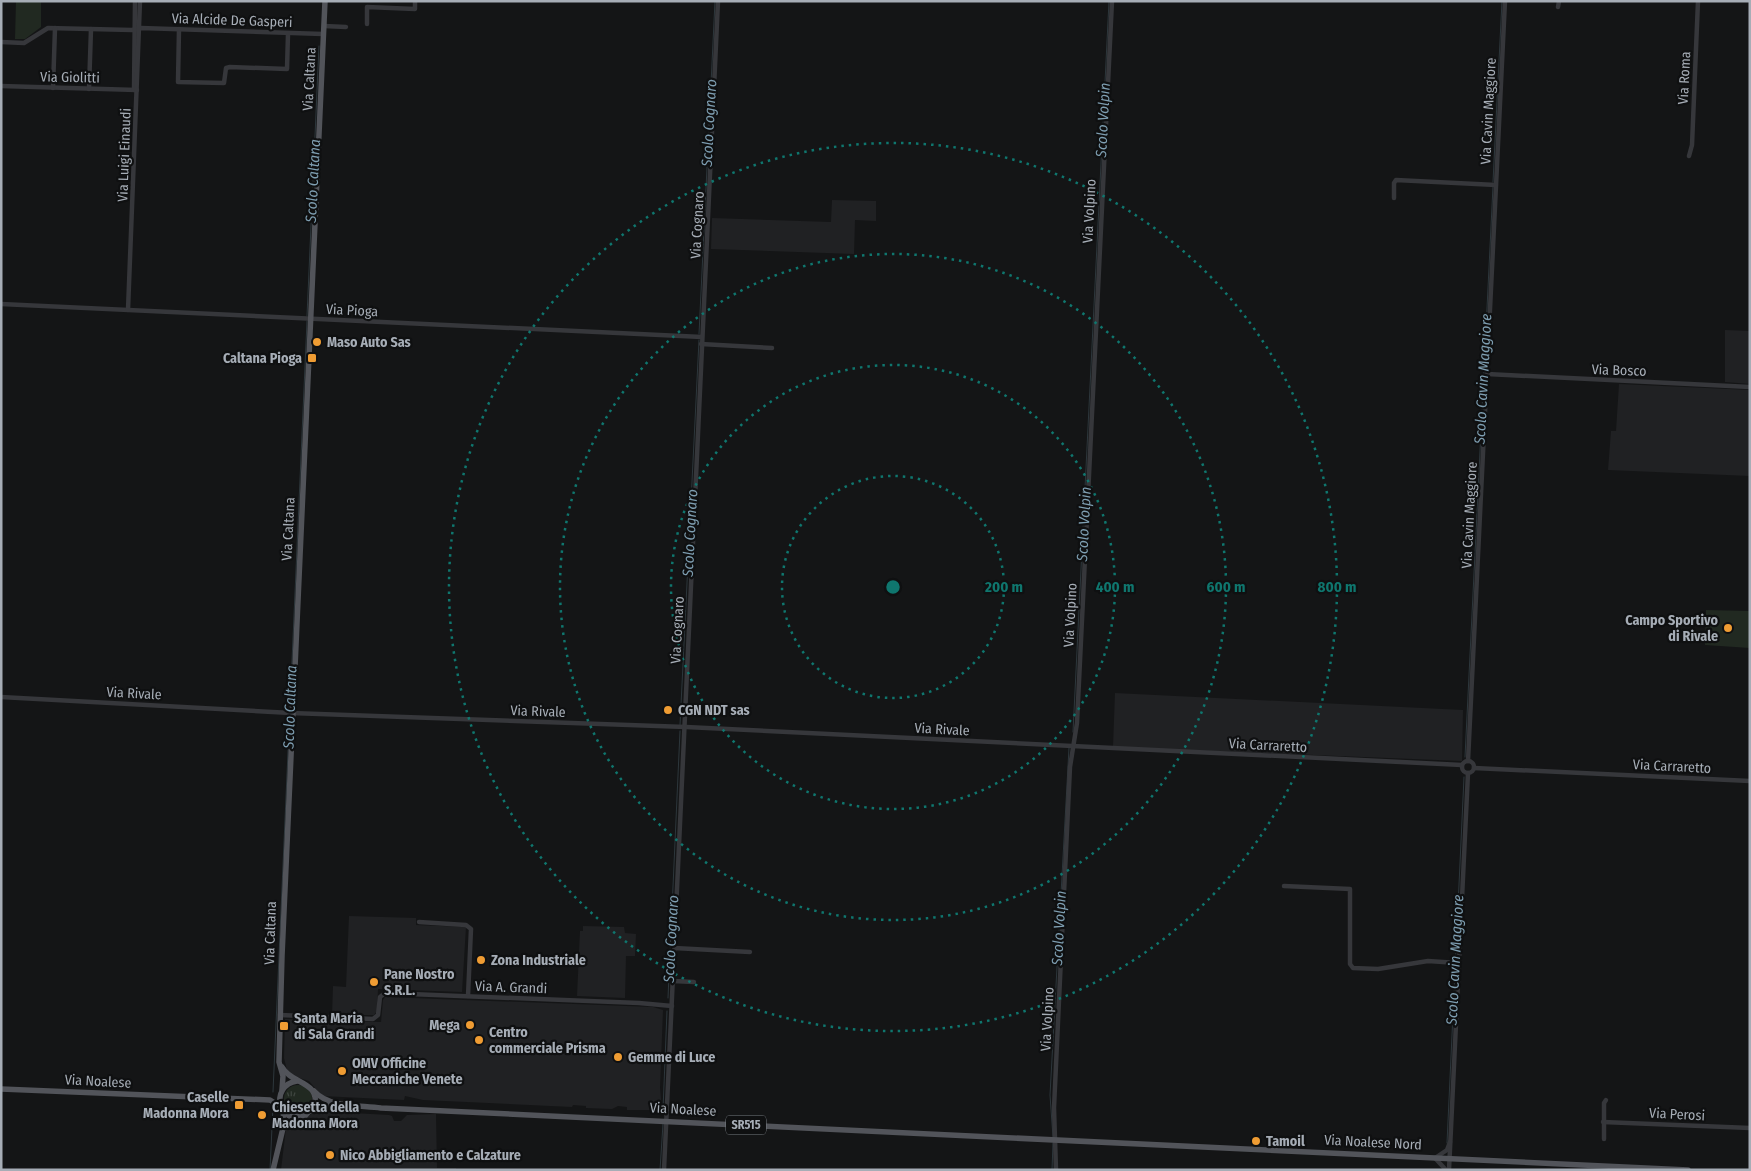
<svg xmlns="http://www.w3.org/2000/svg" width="1751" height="1171" viewBox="0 0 1751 1171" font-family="'Fira Sans Condensed',sans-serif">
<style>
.built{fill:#202123}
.grass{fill:url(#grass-tufts)}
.park{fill:#212921}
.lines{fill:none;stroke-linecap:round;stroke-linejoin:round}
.stream{stroke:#2d373c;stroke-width:1}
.minor{stroke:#36373b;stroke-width:4.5}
.major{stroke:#52545a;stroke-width:5.5}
.ring{fill:none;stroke:#0f766e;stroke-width:2.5;stroke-dasharray:2.5 5}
.poi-dot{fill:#ef9c33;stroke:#0f1011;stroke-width:2}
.labels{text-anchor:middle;stroke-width:4.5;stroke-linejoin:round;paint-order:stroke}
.shield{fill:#0f1011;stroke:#797e84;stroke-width:1}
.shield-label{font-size:12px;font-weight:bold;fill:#a6adb6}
.street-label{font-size:14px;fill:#a6adb6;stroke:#0f1011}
.poi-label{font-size:14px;font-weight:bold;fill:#a6adb6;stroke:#0f1011;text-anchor:start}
.water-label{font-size:15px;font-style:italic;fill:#7e9eb1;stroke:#0f1011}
.centre{fill:#0f766e;stroke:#0f1011;stroke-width:2.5}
.ring-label{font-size:15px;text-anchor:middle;font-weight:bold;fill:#0f766e;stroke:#0f1011;stroke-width:4.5;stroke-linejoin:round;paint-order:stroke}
</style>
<defs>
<pattern id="grass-tufts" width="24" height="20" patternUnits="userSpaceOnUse" patternTransform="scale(1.25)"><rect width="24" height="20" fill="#212921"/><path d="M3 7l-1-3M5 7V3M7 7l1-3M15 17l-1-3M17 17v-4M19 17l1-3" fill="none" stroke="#3e453f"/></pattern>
</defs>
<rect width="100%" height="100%" fill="#141516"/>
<!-- built -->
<g class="built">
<path d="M832,200L876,201V221L855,220L854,254L711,249L712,218L831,222Z"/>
<path d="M1725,330L1750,331V384L1725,382Z"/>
<path d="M1619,384L1750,390V476L1608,470L1611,431H1616Z"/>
<path d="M1115,693L1463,710L1462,761L1113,747Z"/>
<path d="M349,916L416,918V925L466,927L462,992L378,989L377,1011L374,1015H332L333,986L346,987Z"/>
<path d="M583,926L624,927L625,933L636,934L635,956H626L625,998L577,996L580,931H583Z"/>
<path d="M385,997L653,1007L663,1010L660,1088L662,1110H627V1107L618,1106L612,1109L586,1108V1106L573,1105L572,1107L423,1100L405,1096L404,1100L322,1096L309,1081L296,1077L287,1070L284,1058L285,1019L381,1022L383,1000Z"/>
<path d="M316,1111L389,1115L392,1116L394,1121H401L407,1115L436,1114L437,1168H456V1170H281L286,1128L293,1121L304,1119Z"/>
</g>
<!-- grass -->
<circle class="grass" cx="298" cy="1099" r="14"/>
<!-- park -->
<g class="park">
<path d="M16,1H41V27L25,39H15Z"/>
<path d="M1706,610L1750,611V648L1705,645Z"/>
</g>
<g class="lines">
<!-- stream -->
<g class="stream">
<path d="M1493,182L1502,1"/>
<path d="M307,316L319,46"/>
<path d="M699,334L715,1"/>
<path d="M680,725L699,340"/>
<path d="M1073,732L1109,1"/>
<path d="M1465,757L1493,186"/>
<path d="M668,998L680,731"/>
<path d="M273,1092L307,321"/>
<path d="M663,1110L667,1011"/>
<path d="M1053,1137L1050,1095L1069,748"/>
<path d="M1447,1143L1464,777"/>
<path d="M270,1170L273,1106"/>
<path d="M660,1170L663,1124"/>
<path d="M1052,1170L1053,1143"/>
</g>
<!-- minor -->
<g class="minor">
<path d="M1558,7L1559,1"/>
<path d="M367,24V7L415,9V1"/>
<path d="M324,26L346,27"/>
<path d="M179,29L178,82L224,83L226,68L230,67L287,69L288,34"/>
<path d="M1,42L24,43L48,28L132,30L141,28L323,34"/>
<path d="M1,86L137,90"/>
<path d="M53,88L55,28"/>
<path d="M89,89L91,29"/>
<path d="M134,90L135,1"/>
<path d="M1689,156L1692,145L1698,1"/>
<path d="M1394,198V183L1396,180L1496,185"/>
<path d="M1,304L702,337"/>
<path d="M128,310L140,1"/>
<path d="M701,344L772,348"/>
<path d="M1487,374L1750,387"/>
<path d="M1,697L291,713L686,727L1462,765"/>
<path d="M1468,761L1505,1"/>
<circle cx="1468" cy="767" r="6"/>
<path d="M1474,768L1750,781"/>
<path d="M1284,886L1350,889V964L1353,968L1378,969L1428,961L1458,963"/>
<path d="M419,922L466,925L471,929L468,996"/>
<path d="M674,948L750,952"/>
<path d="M673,981L694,982"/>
<path d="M280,1015L373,1019L378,1015L380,997L385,993L639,1003L672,1006"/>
<path d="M1603,1122L1750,1128"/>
<path d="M1604,1139V1103L1606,1100"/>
<path d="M664,1170L718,1"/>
<path d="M1056,1170L1054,1108L1064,893L1070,767L1077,723L1112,1"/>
<path d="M1446,1170L1435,1158L1447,1150L1450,1142"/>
<path d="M1449,1170L1468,773"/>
</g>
<!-- major -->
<g class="major">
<path d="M1,1089L270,1100L281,1107L289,1116H305L315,1105C319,1081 291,1084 282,1067"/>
<path d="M282,1090L283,1076L279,1062L282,956L325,1"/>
<path d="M314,1091C329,1108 360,1105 381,1108L1688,1170"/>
<path d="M281,1107C277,1094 284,1083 297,1081"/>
<path d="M312,1111L325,1105L334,1104"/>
<path d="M273,1170L284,1124L283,1110"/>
</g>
</g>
<!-- distance rings -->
<g class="ring">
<circle cx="893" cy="587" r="111"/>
<circle cx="893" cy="587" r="222"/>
<circle cx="893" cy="587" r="333"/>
<circle cx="893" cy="587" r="444"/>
</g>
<!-- markers -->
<g class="poi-dot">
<circle cx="317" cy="342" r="5"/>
<rect x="307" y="353" width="10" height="10" rx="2.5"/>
<circle cx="1728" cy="628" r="5"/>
<circle cx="668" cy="710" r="5"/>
<circle cx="481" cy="960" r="5"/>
<circle cx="374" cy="982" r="5"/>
<circle cx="470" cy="1025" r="5"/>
<rect x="279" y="1021" width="10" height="10" rx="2.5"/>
<circle cx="479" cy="1040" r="5"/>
<circle cx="618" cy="1057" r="5"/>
<circle cx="342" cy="1071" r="5"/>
<rect x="234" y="1100" width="10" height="10" rx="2.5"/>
<circle cx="262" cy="1115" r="5"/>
<circle cx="1256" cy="1141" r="5"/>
<circle cx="330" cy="1155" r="5"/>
</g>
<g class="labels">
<!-- shield labels -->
<rect class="shield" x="726" y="1115.5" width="40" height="19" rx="4"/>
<g class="shield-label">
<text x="746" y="1129">SR515</text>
</g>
<!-- street labels -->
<g class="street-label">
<text transform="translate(232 20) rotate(2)" y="5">Via Alcide De Gasperi</text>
<text transform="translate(70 77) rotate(1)" y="5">Via Giolitti</text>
<text transform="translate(1684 78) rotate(-87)" y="5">Via Roma</text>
<text transform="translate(309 79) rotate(-87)" y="5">Via Caltana</text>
<text transform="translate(1488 111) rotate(-87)" y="5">Via Cavin Maggiore</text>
<text transform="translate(124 155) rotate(-88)" y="5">Via Luigi Einaudi</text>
<text transform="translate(1089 211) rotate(-87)" y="5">Via Volpino</text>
<text transform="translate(697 225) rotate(-87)" y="5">Via Cognaro</text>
<text transform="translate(352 310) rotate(3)" y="5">Via Pioga</text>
<text transform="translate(1619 370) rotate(2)" y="5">Via Bosco</text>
<text transform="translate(1469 515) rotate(-87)" y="5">Via Cavin Maggiore</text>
<text transform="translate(288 529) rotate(-87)" y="5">Via Caltana</text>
<text transform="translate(1070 615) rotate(-87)" y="5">Via Volpino</text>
<text transform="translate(677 630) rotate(-87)" y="5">Via Cognaro</text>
<text transform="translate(134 693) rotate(3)" y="5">Via Rivale</text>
<text transform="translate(538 711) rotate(2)" y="5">Via Rivale</text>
<text transform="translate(942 729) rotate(3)" y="5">Via Rivale</text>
<text transform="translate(1268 745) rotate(3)" y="5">Via Carraretto</text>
<text transform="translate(1672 766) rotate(3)" y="5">Via Carraretto</text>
<text transform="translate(270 933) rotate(-88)" y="5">Via Caltana</text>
<text transform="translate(511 987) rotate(2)" y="5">Via A. Grandi</text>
<text transform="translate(1047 1019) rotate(-87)" y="5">Via Volpino</text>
<text transform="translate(98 1081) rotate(3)" y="5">Via Noalese</text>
<text transform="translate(683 1109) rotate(3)" y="5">Via Noalese</text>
<text transform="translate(1677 1114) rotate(3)" y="5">Via Perosi</text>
<text transform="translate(1373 1142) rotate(3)" y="5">Via Noalese Nord</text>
</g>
<!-- poi labels -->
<g class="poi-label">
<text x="327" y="347">Maso Auto Sas</text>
<text x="302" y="363" text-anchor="end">Caltana Pioga</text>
<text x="1718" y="625" text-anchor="end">Campo Sportivo<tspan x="1718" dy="16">di Rivale</tspan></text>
<text x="678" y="715">CGN NDT sas</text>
<text x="491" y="965">Zona Industriale</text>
<text x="384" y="979">Pane Nostro<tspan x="384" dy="16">S.R.L.</tspan></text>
<text x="294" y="1023">Santa Maria<tspan x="294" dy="16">di Sala Grandi</tspan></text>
<text x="460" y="1030" text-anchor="end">Mega</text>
<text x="489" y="1037">Centro<tspan x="489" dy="16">commerciale Prisma</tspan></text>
<text x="628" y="1062">Gemme di Luce</text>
<text x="352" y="1068">OMV Officine<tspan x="352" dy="16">Meccaniche Venete</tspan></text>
<text x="229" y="1102" text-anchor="end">Caselle<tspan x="229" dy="16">Madonna Mora</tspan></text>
<text x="272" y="1112">Chiesetta della<tspan x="272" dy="16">Madonna Mora</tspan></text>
<text x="1266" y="1146">Tamoil</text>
<text x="340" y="1160">Nico Abbigliamento e Calzature</text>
</g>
<!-- water labels -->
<g class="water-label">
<text transform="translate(1103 120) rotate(-87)" y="5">Scolo Volpin</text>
<text transform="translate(709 123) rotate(-87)" y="5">Scolo Cognaro</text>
<text transform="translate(313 181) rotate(-87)" y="5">Scolo Caltana</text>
<text transform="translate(1483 379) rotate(-87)" y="5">Scolo Cavin Maggiore</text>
<text transform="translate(1084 524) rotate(-87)" y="5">Scolo Volpin</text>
<text transform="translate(690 533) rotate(-87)" y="5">Scolo Cognaro</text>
<text transform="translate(290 707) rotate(-88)" y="5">Scolo Caltana</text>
<text transform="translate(1059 928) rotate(-87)" y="5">Scolo Volpin</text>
<text transform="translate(671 939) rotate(-87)" y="5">Scolo Cognaro</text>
<text transform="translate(1455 960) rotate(-87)" y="5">Scolo Cavin Maggiore</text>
</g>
</g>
<circle cx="893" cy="587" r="8" class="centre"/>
<g class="ring-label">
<text x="1004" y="592">200 m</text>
<text x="1115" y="592">400 m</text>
<text x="1226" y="592">600 m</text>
<text x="1337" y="592">800 m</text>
</g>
<!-- border -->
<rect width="1751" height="1171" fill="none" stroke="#a6adb6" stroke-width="5"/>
</svg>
